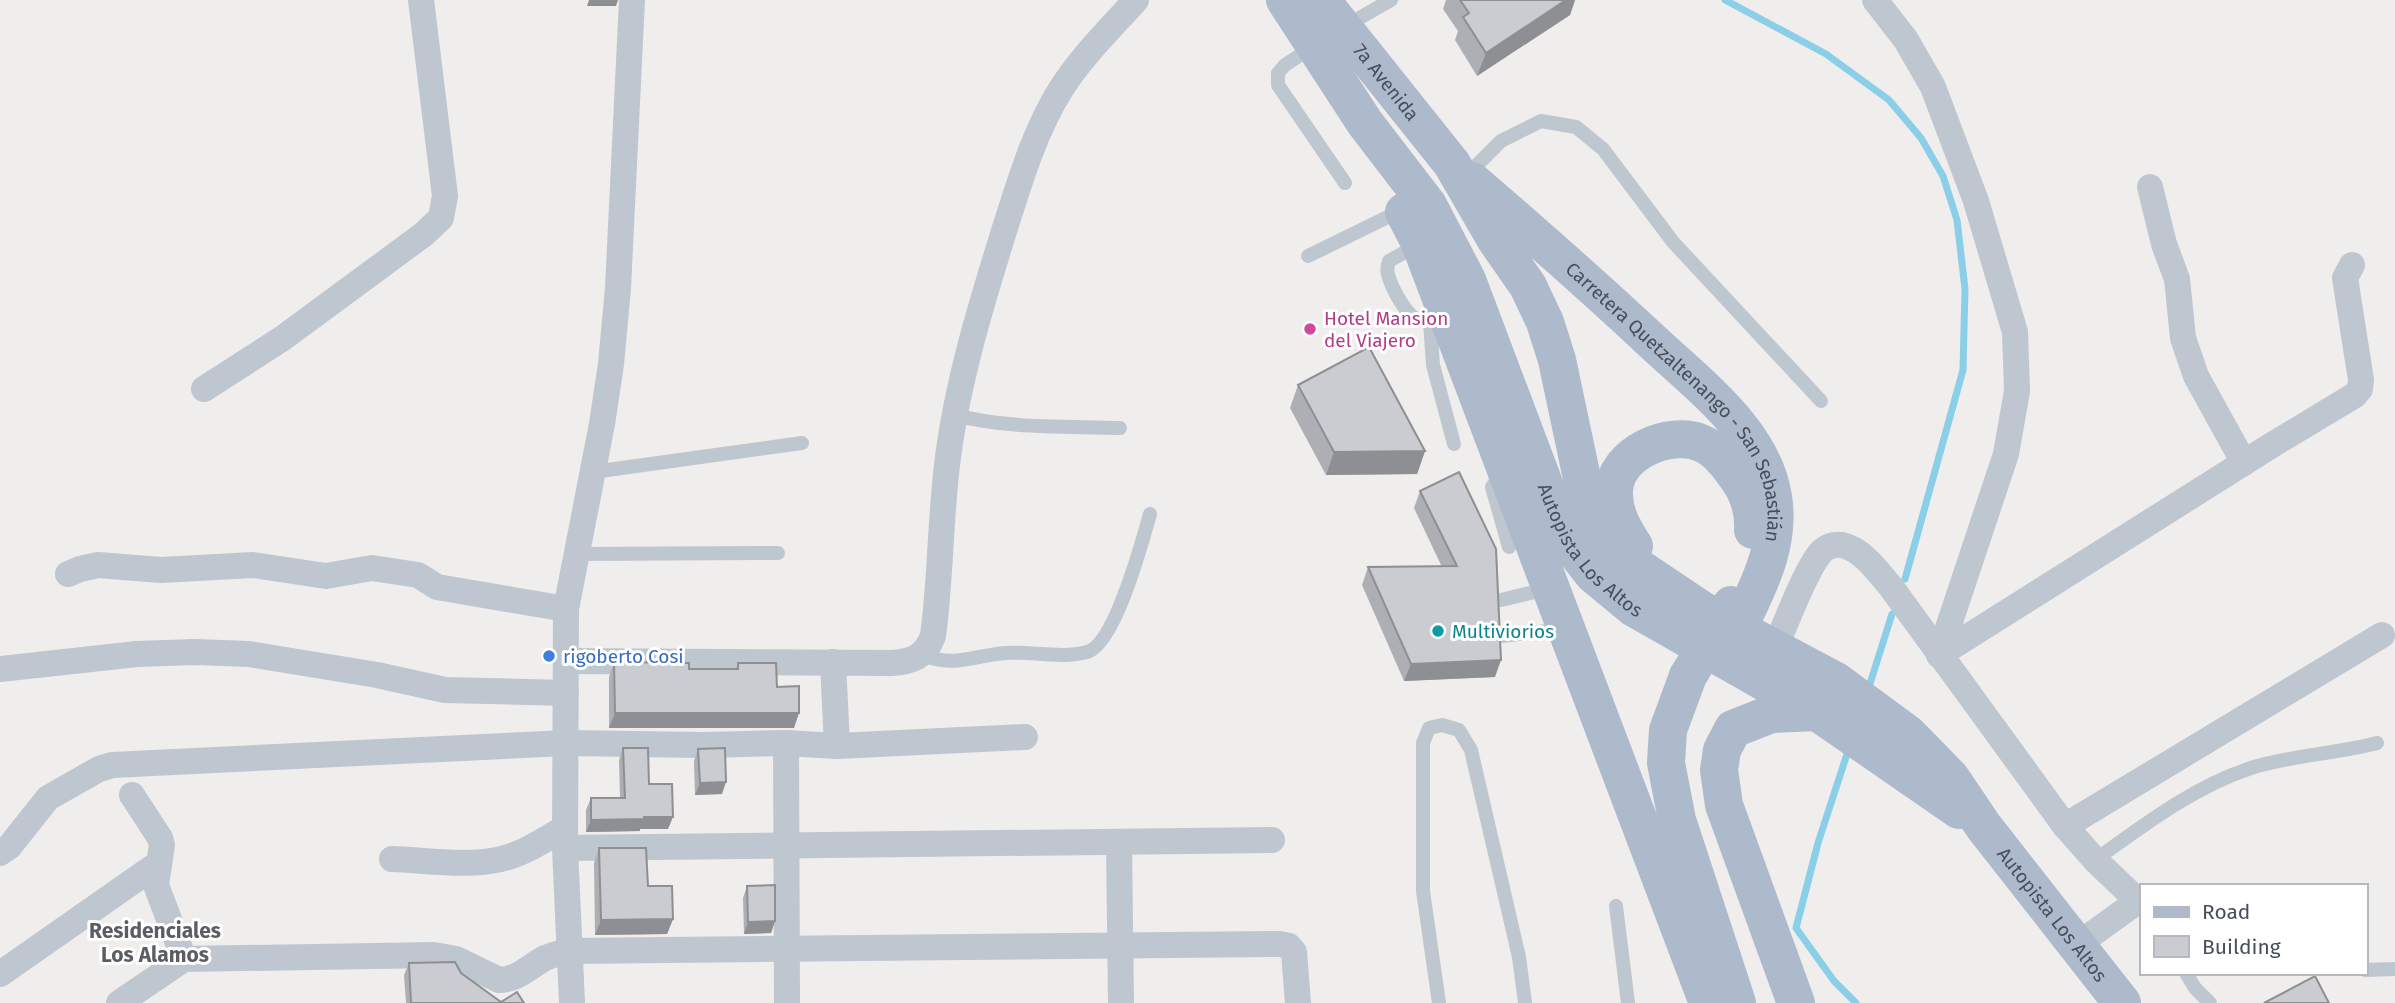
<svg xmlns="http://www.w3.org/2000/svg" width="2395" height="1003" viewBox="0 0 2395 1003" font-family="'Fira Sans',sans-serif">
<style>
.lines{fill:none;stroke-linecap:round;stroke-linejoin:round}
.stream{stroke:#8acee8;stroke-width:7}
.lane{stroke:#bec6cf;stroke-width:14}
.street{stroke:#bec6cf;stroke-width:26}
.primary{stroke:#adbacb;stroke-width:38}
.primary-bridge{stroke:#adbacb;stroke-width:38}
.wall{fill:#aeafb5}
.shaded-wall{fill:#8d8f93}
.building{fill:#caccd2;stroke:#8d8f93;stroke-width:2}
.hotel-dot{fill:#d1479c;stroke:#fff;stroke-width:2.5}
.culture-dot{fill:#0f9aa8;stroke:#fff;stroke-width:2.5}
.shop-dot{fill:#3f7fe0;stroke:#fff;stroke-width:2.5}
.labels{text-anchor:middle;stroke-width:6;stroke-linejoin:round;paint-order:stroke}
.street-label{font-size:19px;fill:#464f5a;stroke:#fff}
.hotel-label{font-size:19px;fill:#b23c85;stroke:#fff;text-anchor:start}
.culture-label{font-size:19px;fill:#0d838f;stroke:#fff;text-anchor:start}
.shop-label{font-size:19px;fill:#366cbe;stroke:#fff;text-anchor:start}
.neighbourhood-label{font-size:21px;font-weight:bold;fill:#5a5d62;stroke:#fff}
</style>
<rect width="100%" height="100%" fill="#f0eded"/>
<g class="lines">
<!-- stream -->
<g class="stream">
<path d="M1725,0L1826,54L1889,100L1921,138L1943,176L1957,220L1965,289L1963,370L1905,579"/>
<path d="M1868,690L1892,614"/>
<path d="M1849,748L1818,843L1796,928L1834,981L1856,1003"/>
</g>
<!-- lane -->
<g class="lane">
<path d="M1344,27L1391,0"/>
<path d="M1314,46L1285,65L1278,73V85L1345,183"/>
<path d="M1466,176L1501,141L1541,121L1576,127L1603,149L1673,242L1821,401"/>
<path d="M1419,244L1389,261C1385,271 1389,278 1393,288C1405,312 1416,330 1445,317"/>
<path d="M1308,256L1402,210"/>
<path d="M1430,322L1433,365L1454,444"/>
<path d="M955,415C1008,429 1065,426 1120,428"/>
<path d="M593,472L802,443"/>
<path d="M1498,477L1492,487L1509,547"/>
<path d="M578,554L778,553"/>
<path d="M1501,600L1551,588"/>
<path d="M1501,636L1566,629"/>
<path d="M922,655C956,668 974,655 1006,653C1032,651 1061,659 1087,652C1115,644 1142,542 1150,514"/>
<path d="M2095,860C2144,825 2193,787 2251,768C2291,755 2336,754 2377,743"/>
<path d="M1616,906L1628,1003"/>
<path d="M2365,970L2395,969"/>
<path d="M2186,973L2195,988L2210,1003"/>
<path d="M1439,1003L1423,891V743L1429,728L1442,725L1459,730L1471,750L1519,957L1525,1003"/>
</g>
<!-- street -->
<g class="street">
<path d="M1875,0L1906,40L1933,87L1976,201L2015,332L2017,391L2006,454L1939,655"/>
<path d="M2150,187L2164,244L2177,279L2183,338L2196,376L2244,463"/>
<path d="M204,389L283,338L424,234L441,218L445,196L421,0"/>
<path d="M68,574L80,569L98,565L161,570L253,565L326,576L372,568L418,575L437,587L566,609"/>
<path d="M1775,649C1785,625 1806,568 1822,551C1828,546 1835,544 1842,545C1862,549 1878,572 1891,587L2065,826L2095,860L2138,901L2077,945"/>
<path d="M1939,655L2272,445L2355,395L2360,389L2361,380L2345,278L2352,265"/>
<path d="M566,661L891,663C912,662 925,657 933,636C941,577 940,517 948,457C958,380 981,305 1004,231C1019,184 1034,132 1061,89C1081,57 1110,29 1136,0"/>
<path d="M833,662L837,746"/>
<path d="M0,669L137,654L195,652L249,654L377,675L445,690L566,693"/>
<path d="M786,743L787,1003"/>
<path d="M132,795L160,838L162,845L156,885L184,959"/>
<path d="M2065,826L2382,635"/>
<path d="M1119,842L1121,1003"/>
<path d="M565,848L1272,840"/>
<path d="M0,853L9,847L48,798L99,769L112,765L565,743L704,745L786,743L837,746L1025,737"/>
<path d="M392,859C425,860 469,867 501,859C524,854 545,839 565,828"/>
<path d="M0,974L159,863"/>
<path d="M119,1003L184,959L434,955L456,959L499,980C517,980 530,966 545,958C552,955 560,953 568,951L1280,944L1289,946L1294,952L1298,1003"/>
<path d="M572,1003L565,848L566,609L602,424L611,364L618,288L632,0"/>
</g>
<!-- primary -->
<g class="primary">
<path id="s1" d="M1285,0L1365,123L1428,205L1467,280L1552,505L1571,546L1593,574L1634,608L1817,712L1959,810"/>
<path id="s2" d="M1321,0L1452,164L1496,240L1528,286L1545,322L1557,360L1587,502L1598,532L1614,551L1702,610L1836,681L1908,734L1951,778L1984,827L2122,1003"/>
<path id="s3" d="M1472,181C1534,234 1595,288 1655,344C1683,370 1715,396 1739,426C1755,446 1769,471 1773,497C1780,539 1763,577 1745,614"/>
<path d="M1404,212L1420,243L1708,1003"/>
<path d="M1634,546C1623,529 1613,512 1614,491C1615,453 1669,430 1701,443C1718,450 1729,466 1739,480C1749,495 1754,512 1753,530"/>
<path d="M1688,676L1668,730L1666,763L1677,820L1737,1003"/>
<path d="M1796,1003L1724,805L1719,770L1722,750L1733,729L1771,714L1817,712"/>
</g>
<!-- primary-bridge -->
<path class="primary-bridge" d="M1688,676L1731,605"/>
</g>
<!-- wall -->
<g class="wall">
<path d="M1446,0H1575L1570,15L1477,76L1455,40L1458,31L1443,9Z"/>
<path d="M1298,385L1425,451L1417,474L1326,475L1290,408Z"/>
<path d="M1459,472L1495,677L1404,681L1362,585L1368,567H1442L1414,508L1420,491Z"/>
<path d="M614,662L689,669H736L738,663L777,687L794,728H609V677Z"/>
<path d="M623,748L649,784L668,829H640V831L586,832V810L591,798H620L619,760Z"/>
<path d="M698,749L722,794L695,795L694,761Z"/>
<path d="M599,848L648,886L673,919L667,934L595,935L594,863Z"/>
<path d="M747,886L775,921L771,933L744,934L743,898Z"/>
<path d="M409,963L461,973L501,1002L524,1003H406L404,975Z"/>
</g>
<!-- shaded-wall -->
<g class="shaded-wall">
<path d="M589,0H618L616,6H587Z"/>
<path d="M1566,0H1575L1570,15L1477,76L1486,53Z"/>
<path d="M1425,451L1417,474L1326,475L1334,452Z"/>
<path d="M1501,660L1495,677L1404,681L1411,664Z"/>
<path d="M615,713H799L794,728H609Z"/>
<path d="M726,782L722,794L695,795L700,783Z"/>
<path d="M644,817H673L668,829H640V831L586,832L591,820Z"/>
<path d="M673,919L667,934L595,935L601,920Z"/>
<path d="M775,921L771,933L744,934L748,922Z"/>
</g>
<!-- building -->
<g class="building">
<path d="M1460,0H1566L1486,53L1463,17L1469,13Z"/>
<path d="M1369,347L1425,451L1334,452L1298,385Z"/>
<path d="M1459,472L1496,549L1501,660L1411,664L1368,567L1457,566L1420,491Z"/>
<path d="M614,662L689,663V669H738V663H776L777,687L799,686V713H615Z"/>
<path d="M623,748H648L649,784H672L673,817H644V819L591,820V798H625Z"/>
<path d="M725,748L726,782L700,783L698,749Z"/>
<path d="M599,848H646L648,886H672L673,919L601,920Z"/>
<path d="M775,885V921L748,922L747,886Z"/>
<path d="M455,962L461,973L501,1002L517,992L524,1003H411L409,963Z"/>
<path d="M2315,976L2329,1003H2264Z"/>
</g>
<!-- markers -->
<circle class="hotel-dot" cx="1310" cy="329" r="7"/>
<circle class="culture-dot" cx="1438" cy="631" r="7"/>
<circle class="shop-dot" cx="549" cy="656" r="7"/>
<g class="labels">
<!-- street labels -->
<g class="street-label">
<text dy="7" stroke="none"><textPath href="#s2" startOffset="105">7a Avenida</textPath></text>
<text dy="7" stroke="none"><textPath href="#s3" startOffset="308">Carretera Quetzaltenango - San Sebastián</textPath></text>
<text dy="7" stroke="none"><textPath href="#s1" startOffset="635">Autopista Los Altos</textPath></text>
<text dy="7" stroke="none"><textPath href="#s2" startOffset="1214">Autopista Los Altos</textPath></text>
</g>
<!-- hotel labels -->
<g class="hotel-label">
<text x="1324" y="325">Hotel Mansion<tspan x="1324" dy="22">del Viajero</tspan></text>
</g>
<!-- culture labels -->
<g class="culture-label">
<text x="1452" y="638">Multiviorios</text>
</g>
<!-- shop labels -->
<g class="shop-label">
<text x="563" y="663">rigoberto Cosi</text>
</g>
<!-- neighbourhood labels -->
<g class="neighbourhood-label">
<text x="155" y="938">Residenciales<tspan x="155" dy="24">Los Alamos</tspan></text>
</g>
</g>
<!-- legend -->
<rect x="2140" y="884" width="228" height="91" fill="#ffffff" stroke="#b5b9bd" stroke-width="2"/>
<rect x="2154" y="907" width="35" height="10" fill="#adbacb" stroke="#b5b9bd" stroke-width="2"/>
<text x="2202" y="919" font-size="21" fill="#464f5a">Road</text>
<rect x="2154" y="936" width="35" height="21" fill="#caccd2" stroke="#b5b9bd" stroke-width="2"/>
<text x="2202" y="954" font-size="21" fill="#464f5a">Building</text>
</svg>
